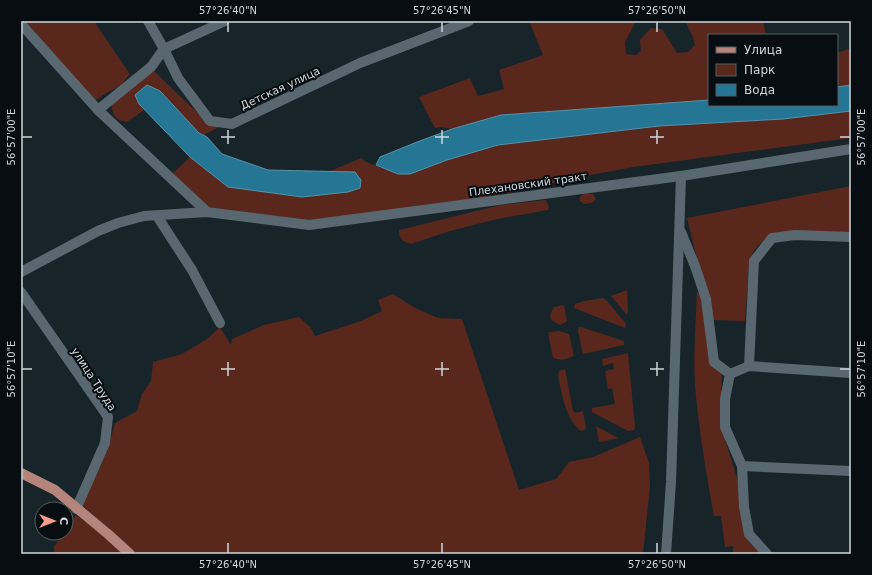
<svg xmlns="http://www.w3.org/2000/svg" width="872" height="575" viewBox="0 0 872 575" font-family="'DejaVu Sans',sans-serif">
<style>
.green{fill:#5a271c}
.water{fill:#257594;stroke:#5892a9}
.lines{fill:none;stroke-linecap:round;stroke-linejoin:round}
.minor{stroke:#596870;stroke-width:10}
.major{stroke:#b5857c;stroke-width:10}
.ticks{fill:none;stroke:#ced7db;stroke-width:1.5}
.labels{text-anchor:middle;stroke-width:4;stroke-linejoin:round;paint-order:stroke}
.street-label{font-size:11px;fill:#ced7db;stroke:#070d10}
.neatline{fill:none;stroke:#ced7db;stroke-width:1.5}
.ticks-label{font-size:10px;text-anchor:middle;fill:#ced7db}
</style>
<rect width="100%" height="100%" fill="#17252b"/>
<!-- green -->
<g class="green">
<path d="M24,21H95L97,26L130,74L121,85L103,95L95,101Z"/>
<path d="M529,21H636L625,42L626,54L636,55L641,51L640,40L651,28L662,29L677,53L688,52L695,45L693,37L685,21H763L766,35H709V100L501,115L452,129L441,127L435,128L419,97L470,78L478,96L504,89L499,70L543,55Z"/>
<path d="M851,48V85L837,87V53Z"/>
<path d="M149,71L155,72L207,122L219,127L204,135L199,133L160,91L139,104L144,110L127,122C114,120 113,115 111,103Z"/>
<path d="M851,111V138L633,167L564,180L536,188L461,201L314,221L207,207L172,174L190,157L228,187L355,172H328L361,158L366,162L398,174H410L447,160L498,145L659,126L783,119Z"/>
<path d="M851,186V232L766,238L754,250L749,263L745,321L712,320L687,218Z"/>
<path d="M584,193L593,194L596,199L592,203L584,204L580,201V197Z"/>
<path d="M546,200L549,207L548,210L497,219L450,231L411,244L403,241L399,235V230L501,205Z"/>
<path d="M627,290L628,311L627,315L611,296Z"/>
<path d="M697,291L701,296L712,363L722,375L720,411L723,433L738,481L743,530L749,542L761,554H733V546L725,547L721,516H714C706,473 699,430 695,386C693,354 696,322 697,291Z"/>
<path d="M393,294L415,308L438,318L462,319L519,490L556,479L569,462L593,457L640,437L649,463L650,486L643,554H138L82,505L108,449L115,423L137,411L142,394L151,381L153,362L182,354L207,339L220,327L231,345L232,339L264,325L299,317L311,328L315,336L361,321L382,311L378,300Z"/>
<path d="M603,298L607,301L626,324L625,328L574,308L575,304L584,301Z"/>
<path d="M564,305L567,321L560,325L551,320L550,315L554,307Z"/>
<path d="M579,327H581L624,341V345L583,354L578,331Z"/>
<path d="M559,331L569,334L574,356L562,360L553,358L548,333L550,332Z"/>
<path d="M628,353L635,427L634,430L628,431L592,412V408L615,404L612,388L608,389L605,371L614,369L613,363L603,366L602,359Z"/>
<path d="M565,369L573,411L575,413L583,411L586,429L581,431C565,418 562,394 558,376L559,371Z"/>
<path d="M596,426L618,438L601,442L599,441Z"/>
<path d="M76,515L112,542L125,554H54V547L63,533H66V529Z"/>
</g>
<!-- water -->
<g class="water">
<path d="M147,85L160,91L199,133L207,137L222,154L268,170L355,172L361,180L360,188L348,192L302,197L228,187L190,157L139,104L135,95Z"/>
<path d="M851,85V111L783,119L659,126L498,145L447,160L410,174H398L376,165L380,157L417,142L452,129L501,115L709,100V105H837V87Z"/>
</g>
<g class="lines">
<!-- minor -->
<g class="minor">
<path d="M148,21L164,49L178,78L210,121L232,124L360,63L469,21"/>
<path d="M21,24L98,110L207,212"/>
<path d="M98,110L151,67L164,49L225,21"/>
<path d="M157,216L192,270L220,323"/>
<path d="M681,232L695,266L706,299L714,362L730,374L725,399V427L742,466L744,507L749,534L767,554"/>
<path d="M21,272L98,231L118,223L144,216L207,212L309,225L681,176L851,149"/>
<path d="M21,292L108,417L105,443L76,509"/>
<path d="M749,366L754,261L772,238L795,235L851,237"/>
<path d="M730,374L749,366L851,373"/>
<path d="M742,466L851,471"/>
<path d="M666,554L671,482L681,176"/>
</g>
<!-- major -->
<path class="major" d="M21,473L55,490L108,534L130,554"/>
</g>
<!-- ticks -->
<path class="ticks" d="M228,22V32M442,22V32M657,22V32M228,130V144M442,130V144M657,130V144M22,137H32M221,137H235M435,137H449M650,137H664M840,137H850M228,362V376M442,362V376M657,362V376M22,369H32M221,369H235M435,369H449M650,369H664M840,369H850M228,543V553M442,543V553M657,543V553"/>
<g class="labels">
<!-- street labels -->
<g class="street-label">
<text transform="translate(280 88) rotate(-25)" y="4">Детская улица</text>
<text transform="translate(528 184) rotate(-8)" y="4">Плехановский тракт</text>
<text transform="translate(94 379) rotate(57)" y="4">улица Труда</text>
</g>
</g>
<!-- border -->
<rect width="872" height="575" fill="none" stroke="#070d10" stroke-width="44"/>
<!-- legend -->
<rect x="708" y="34" width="130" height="72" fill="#070d10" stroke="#575e61"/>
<rect x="716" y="47" width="20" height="6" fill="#b5857c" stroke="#575e61"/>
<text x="744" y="54" font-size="12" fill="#ced7db">Улица</text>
<rect x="716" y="64" width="20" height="12" fill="#5a271c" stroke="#575e61"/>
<text x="744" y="74" font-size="12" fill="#ced7db">Парк</text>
<rect x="716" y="84" width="20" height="12" fill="#257594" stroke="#575e61"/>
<text x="744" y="94" font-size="12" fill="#ced7db">Вода</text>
<!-- north arrow -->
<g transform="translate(54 521) rotate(90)"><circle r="19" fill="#070d10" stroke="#575e61"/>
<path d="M0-3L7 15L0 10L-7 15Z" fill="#f49d8b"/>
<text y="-6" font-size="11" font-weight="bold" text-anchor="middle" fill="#ced7db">С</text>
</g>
<rect x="22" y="22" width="828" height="531" class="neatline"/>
<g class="ticks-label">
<text x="228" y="14">57°26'40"N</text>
<text x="442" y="14">57°26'45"N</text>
<text x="657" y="14">57°26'50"N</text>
<text transform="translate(861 137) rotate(-90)" y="4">56°57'00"E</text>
<text transform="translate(11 137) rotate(-90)" y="4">56°57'00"E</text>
<text transform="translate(861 369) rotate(-90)" y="4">56°57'10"E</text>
<text transform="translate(11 369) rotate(-90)" y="4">56°57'10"E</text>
<text x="228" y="568">57°26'40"N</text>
<text x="442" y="568">57°26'45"N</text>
<text x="657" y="568">57°26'50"N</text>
</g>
</svg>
